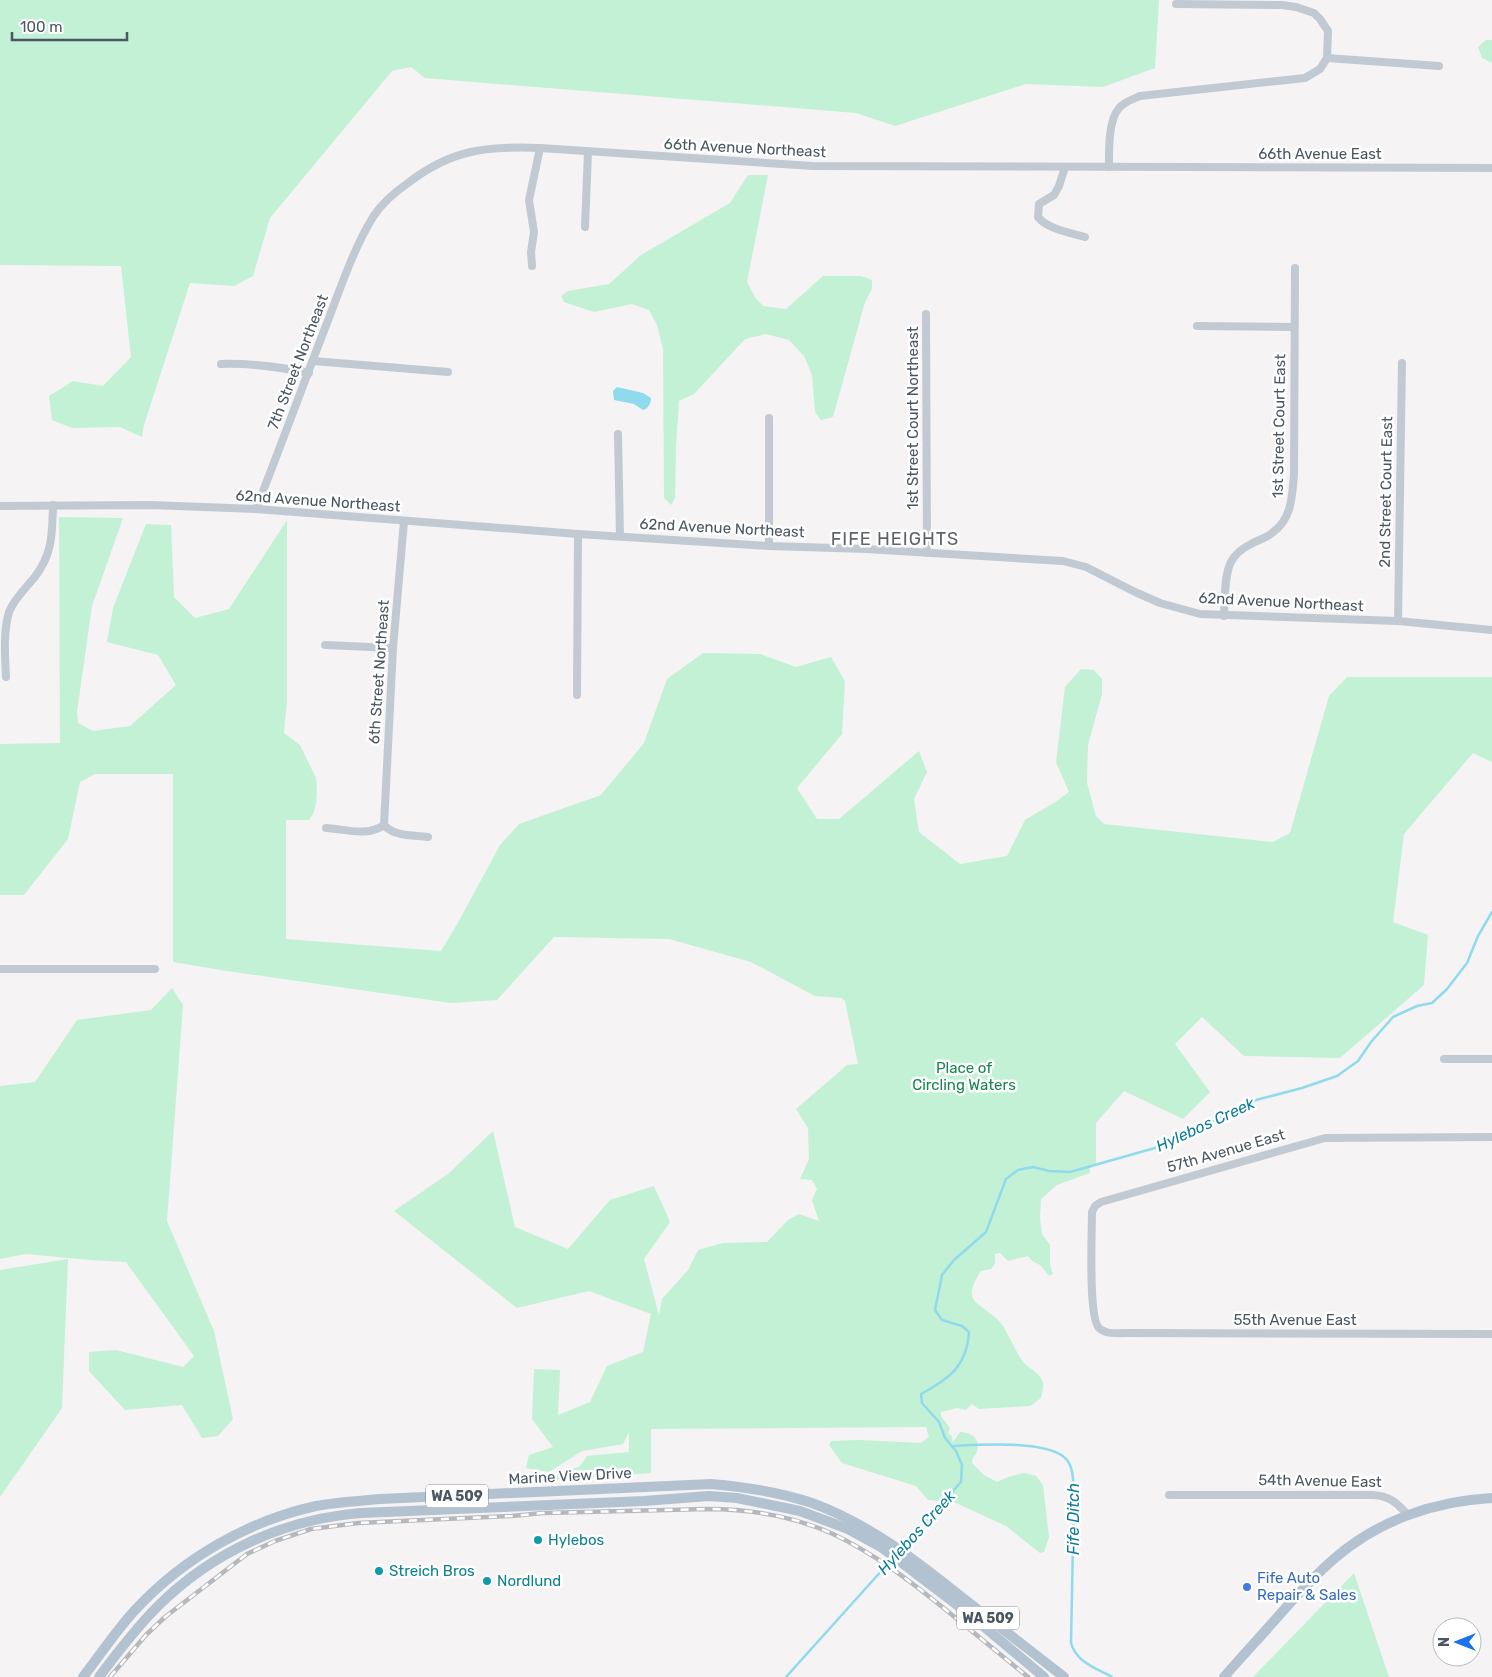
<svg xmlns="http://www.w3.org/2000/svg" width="1492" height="1677" viewBox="0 0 1492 1677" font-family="Rubik,sans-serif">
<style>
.green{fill:#c3f1d5}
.water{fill:#90daee}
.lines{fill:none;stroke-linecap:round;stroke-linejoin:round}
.stream{stroke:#90daee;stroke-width:2.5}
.minor{stroke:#c1cad2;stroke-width:8}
.major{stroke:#b3c2d1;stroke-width:10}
.rail-casing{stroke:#b5b8bd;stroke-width:4.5}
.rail{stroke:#fff;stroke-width:2.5;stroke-dasharray:8;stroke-linecap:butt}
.culture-dot{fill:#0f9aa8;stroke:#fff;stroke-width:2}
.shop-dot{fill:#3f7fe0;stroke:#fff;stroke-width:2}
.labels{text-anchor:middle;stroke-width:5;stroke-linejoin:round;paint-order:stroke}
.shield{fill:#fff;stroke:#808990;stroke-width:1}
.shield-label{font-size:14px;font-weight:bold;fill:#4a5661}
.street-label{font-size:15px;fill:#4a5661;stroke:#fff}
.park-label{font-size:15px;fill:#17864f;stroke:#fff}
.culture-label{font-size:15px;fill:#0d838f;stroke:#fff;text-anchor:start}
.shop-label{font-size:15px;fill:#366cbe;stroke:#fff;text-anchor:start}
.water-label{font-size:16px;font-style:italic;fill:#0c7c9b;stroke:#fff}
.quarter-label{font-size:18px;letter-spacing:1px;fill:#5f6368;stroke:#fff}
</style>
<rect width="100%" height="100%" fill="#f5f3f3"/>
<!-- green -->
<g class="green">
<path d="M0,0H1159L1155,68L1103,87L1026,84L895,126L856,113L425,78L411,67L392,71L270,218L253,276L234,286L190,283L144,425L142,437L120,427L72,428L52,420L49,396L73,381L103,386L131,357L121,266L0,265Z"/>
<path d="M1486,40H1492V63L1482,58L1478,47Z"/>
<path d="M748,175H768L747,282L755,297L763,306L786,309L823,276H861L872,280V289L865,302L833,417L821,420L815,412L812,375L804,356L789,340L766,334L745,339L694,394L679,401L676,446L675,498L671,505L664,498L663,349L657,325L649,310L632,304L594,312L564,302L561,296L568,291L609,284L641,255L730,203Z"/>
<path d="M59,517L123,518L92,606L77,712L78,723L93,731L130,726L176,685L158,655L107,642L113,608L146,524L171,525L174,597L195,618L229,609L287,520V700L284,733L300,745L316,778L317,788L316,804L313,814L309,820H286V939L441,951L460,919L500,845L519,824L601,795L644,743L667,679L703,653L760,654L796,667L831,657L845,681L842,734L797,788L817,819H839L919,751L927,772L914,799L919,832L960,864L1007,856L1025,820L1057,801L1069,792L1056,762L1065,687L1081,669L1094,670L1102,679V694L1088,745L1087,783L1096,816L1104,824L1273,842L1290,833L1329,696L1347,677H1492V762L1473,753L1404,834L1393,922L1428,935L1424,985L1340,1058L1244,1056L1202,1017L1175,1044L1210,1092L1183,1119L1124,1091L1096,1123V1164L1090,1166V1173L1057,1185L1041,1199L1040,1218L1042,1234L1050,1245V1265L1053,1274L1049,1276L1041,1266L1031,1260L1028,1256L1008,1261L1000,1253L995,1254V1264L991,1269L981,1271C961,1302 977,1301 997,1319C1007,1328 1015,1352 1024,1363C1030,1369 1040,1373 1043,1382C1044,1387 1042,1393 1041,1398L1030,1406L979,1409L972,1404L966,1410L957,1408L941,1412V1416L950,1428L948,1434L951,1435L953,1442L960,1432C971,1432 981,1439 977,1451C975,1457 972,1457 972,1463L984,1475L997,1482L1008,1477L1024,1473L1036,1476L1043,1485L1049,1537L1044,1552L1040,1553L1006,1526L956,1503L928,1500L916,1486L842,1463L829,1445L831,1441L860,1440L921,1443L929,1437L926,1427L651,1429V1473L548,1480L580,1466L587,1456L629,1452V1432L623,1444L582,1451L549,1472L526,1468L529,1455L553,1447L532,1419L534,1369L560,1370L558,1415L590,1402L607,1366L643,1352L651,1314L589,1291L517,1308L394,1211L448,1174L493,1131L515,1227L568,1249L610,1200L654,1186L670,1222L644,1259L659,1315L662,1299L688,1270L698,1250L723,1243L767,1242L788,1220L799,1214L819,1221L812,1200L817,1189L812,1180L800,1179L809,1159L808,1128L796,1109L847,1065L858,1064L845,1001L841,998L815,996L751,962L669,939L554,937L497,1000L451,1003L227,971L173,962V774H95L80,782L68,839L24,895H0V744L60,743Z"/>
<path d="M172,988L183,1005L167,1221L214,1331L233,1419L218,1436L202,1438L182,1405L125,1410L89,1371V1352L116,1350L183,1367L194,1356L126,1262L90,1260L26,1254L0,1259V1086L35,1082L77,1020L151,1010Z"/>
<path d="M68,1259L62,1408L0,1497V1270Z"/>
<path d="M1354,1573L1389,1677H1253Z"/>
</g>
<!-- water -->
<path class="water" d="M617,387L643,393L651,398C651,403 648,409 643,410L634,404L614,400L613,391Z"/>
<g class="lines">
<!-- stream -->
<g class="stream">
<path d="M952,1446C978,1445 1051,1439 1067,1460C1074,1469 1073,1483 1074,1494L1071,1643C1076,1662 1096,1668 1112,1677"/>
<path d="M901,1549L961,1482L962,1465L956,1451L945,1438L939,1422L922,1403L921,1394C949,1379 967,1366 969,1332L962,1326L942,1320L935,1310L942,1275L954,1260L986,1232L1006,1179L1018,1170L1033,1167L1049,1171L1070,1172L1162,1146L1256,1100L1302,1088L1337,1076L1358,1061L1371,1042L1393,1017L1417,1006L1432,1003L1447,989L1467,963L1478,936L1492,912"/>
<path d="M786,1677L893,1558"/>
</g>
<!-- minor -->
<g class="minor">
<path d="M1327,58L1439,66"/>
<path d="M1065,167L1059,186L1054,195L1039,204L1038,217C1047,229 1071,233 1085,237"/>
<path d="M1109,167C1109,151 1108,121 1119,108C1124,102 1133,99 1140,96L1305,78L1320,69L1327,58L1328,31L1320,19L1314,13L1296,7L1282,5L1176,4"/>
<path d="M585,227L588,152"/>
<path d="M532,266L531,252L534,232L529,200L540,148"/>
<path d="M926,314L927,553"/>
<path d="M1197,326L1294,327"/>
<path d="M313,361L448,372"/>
<path d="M221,364C251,363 280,367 309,373"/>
<path d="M618,434L620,536"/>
<path d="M0,506L150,505L256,509L578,534L769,546L866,549L1063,561L1086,567L1135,592L1160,603L1200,614L1398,621L1492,630"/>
<path d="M256,509C279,451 300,393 322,336C338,296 351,253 373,217C382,203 395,192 408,183C452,149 487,146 540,148L813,166L1492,168"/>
<path d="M769,546V418"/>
<path d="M1224,616C1225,601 1224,575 1231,562C1235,554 1243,548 1251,544C1258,540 1266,538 1272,533C1292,519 1292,497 1294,474L1295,268"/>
<path d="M1398,621L1402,363"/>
<path d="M325,645L393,648"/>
<path d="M6,677C5,657 3,632 9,612C14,599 25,589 34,578C53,554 52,534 53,505"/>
<path d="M577,695L578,534"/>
<path d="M384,825L393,648L404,521"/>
<path d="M384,825C395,837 413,835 428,837"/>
<path d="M326,828C344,829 368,837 384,825"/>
<path d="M0,969H155"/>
<path d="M1444,1059H1492"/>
<path d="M1492,1137L1325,1138L1101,1202L1095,1206L1092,1212C1092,1231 1088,1317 1099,1328C1106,1335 1120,1333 1129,1333L1492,1334"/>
<path d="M1169,1495H1373C1390,1496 1397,1503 1408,1515"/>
</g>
<!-- major -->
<g class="major">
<path d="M83,1677C101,1654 117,1629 137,1608C184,1558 248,1521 316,1506C337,1502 359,1501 380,1499L711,1484C745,1487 780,1492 812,1503C867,1523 914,1559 959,1595C994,1622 1029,1650 1064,1677"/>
<path d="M99,1677C117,1653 136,1628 157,1607C212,1552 284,1519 361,1513L644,1501L709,1496L737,1498L800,1511L848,1529L881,1547L965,1611L1044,1677"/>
<path d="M1224,1677C1243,1655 1263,1634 1282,1612C1299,1593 1316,1574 1335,1558C1379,1520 1435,1501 1492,1498"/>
</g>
<!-- rail casing -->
<g class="rail-casing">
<path id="rail" d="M110,1677L146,1635L165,1617L247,1554L275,1541L311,1529L358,1523L512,1516L543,1513L707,1509C750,1509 793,1516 833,1534C875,1554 910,1581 946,1610C973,1632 1001,1655 1028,1677"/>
</g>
<!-- rail -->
<use href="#rail" class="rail"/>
</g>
<!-- markers -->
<g class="culture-dot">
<circle cx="538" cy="1540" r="5"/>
<circle cx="379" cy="1571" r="5"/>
<circle cx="487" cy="1581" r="5"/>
</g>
<circle class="shop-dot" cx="1247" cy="1587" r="5"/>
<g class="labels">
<!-- shield labels -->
<g class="shield">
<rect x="426" y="1484.5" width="62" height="23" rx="4"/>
<rect x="957" y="1606.5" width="62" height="23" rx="4"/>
</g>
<g class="shield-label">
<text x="457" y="1501">WA 509</text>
<text x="988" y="1623">WA 509</text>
</g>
<!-- street labels -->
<g class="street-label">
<text transform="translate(745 148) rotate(3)" y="5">66th Avenue Northeast</text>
<text x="1320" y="159">66th Avenue East</text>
<text transform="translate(298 362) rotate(-69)" y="5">7th Street Northeast</text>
<text transform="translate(913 418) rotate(-90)" y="5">1st Street Court Northeast</text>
<text transform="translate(1279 426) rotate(-89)" y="5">1st Street Court East</text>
<text transform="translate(1386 492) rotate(-89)" y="5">2nd Street Court East</text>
<text transform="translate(318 501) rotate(4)" y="5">62nd Avenue Northeast</text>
<text transform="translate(722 528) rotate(3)" y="5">62nd Avenue Northeast</text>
<text transform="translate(1281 602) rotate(3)" y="5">62nd Avenue Northeast</text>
<text transform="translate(379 672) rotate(-86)" y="5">6th Street Northeast</text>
<text transform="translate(1226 1151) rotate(-16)" y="5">57th Avenue East</text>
<text x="1295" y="1325">55th Avenue East</text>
<text transform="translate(570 1476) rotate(-3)" y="5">Marine View Drive</text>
<text transform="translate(1320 1481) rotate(1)" y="5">54th Avenue East</text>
</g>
<!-- park labels -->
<g class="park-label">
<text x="964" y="1073">Place of<tspan x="964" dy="17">Circling Waters</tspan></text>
</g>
<!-- culture labels -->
<g class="culture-label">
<text x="548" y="1545">Hylebos</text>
<text x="389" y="1576">Streich Bros</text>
<text x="497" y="1586">Nordlund</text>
</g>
<!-- shop labels -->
<g class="shop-label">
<text x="1257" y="1583">Fife Auto<tspan x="1257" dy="17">Repair &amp; Sales</tspan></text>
</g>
<!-- water labels -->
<g class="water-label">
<text transform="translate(1205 1124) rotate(-25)" y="6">Hylebos Creek</text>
<text transform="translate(1073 1519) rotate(-90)" y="6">Fife Ditch</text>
<text transform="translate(916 1532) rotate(-48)" y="6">Hylebos Creek</text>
</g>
<!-- quarter labels -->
<g class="quarter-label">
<text x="895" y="545">FIFE HEIGHTS</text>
</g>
</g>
<!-- north arrow -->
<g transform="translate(1457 1642) rotate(270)"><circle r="24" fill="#ffffff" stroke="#b7bbc0"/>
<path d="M0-4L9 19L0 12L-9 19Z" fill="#1a73e8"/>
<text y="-8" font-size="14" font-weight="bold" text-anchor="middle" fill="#4a5661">N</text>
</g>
<!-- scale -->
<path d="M12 32v8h115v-8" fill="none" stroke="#4a5661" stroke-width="2.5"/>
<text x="20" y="32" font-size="15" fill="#4a5661" stroke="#ffffff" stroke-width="4" paint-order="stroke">100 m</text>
</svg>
